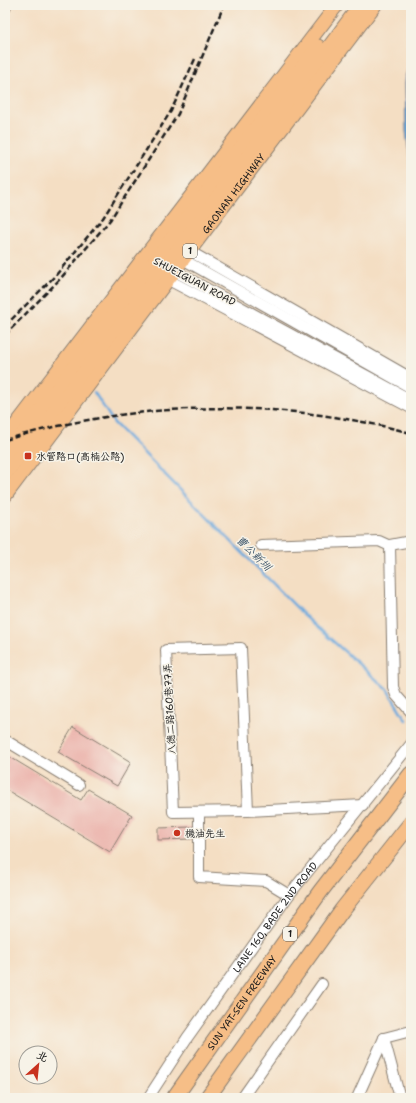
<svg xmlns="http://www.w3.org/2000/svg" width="416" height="1103" viewBox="0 0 416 1103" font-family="'Shantell Sans','LXGW WenKai TC',sans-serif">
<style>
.water{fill:#6ba9dd;stroke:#44627c}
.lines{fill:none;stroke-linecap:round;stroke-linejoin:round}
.stream{stroke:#6ba9dd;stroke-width:2.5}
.building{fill:#ebb0a9}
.minor-casing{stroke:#887d70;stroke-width:12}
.major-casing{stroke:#887d70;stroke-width:15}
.highway-casing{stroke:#887d70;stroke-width:17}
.minor{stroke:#fff;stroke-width:10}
.major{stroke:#f6be87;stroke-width:13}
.highway{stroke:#f6be87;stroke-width:15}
.rail{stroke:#1c1c1c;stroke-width:2.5;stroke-dasharray:6 3;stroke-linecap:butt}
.poi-dot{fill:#c8321e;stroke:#f7f3e8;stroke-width:1.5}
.labels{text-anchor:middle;stroke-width:3;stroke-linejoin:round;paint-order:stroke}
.shield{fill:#f7f3e8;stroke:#5e5c59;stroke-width:1}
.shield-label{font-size:9px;font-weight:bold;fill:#1c1c1c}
.street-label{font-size:10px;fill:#1c1c1c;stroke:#f7f3e8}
.poi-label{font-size:10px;fill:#1c1c1c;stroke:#f7f3e8;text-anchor:start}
.water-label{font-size:11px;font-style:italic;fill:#3c5469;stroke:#f7f3e8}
</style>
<rect width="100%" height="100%" fill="#f7f3e8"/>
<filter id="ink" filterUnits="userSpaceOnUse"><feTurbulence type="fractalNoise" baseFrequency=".025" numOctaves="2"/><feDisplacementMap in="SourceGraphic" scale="8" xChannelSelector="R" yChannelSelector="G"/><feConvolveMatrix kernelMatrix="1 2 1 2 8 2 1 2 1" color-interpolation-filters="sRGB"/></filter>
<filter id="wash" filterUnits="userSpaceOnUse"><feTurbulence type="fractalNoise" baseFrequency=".012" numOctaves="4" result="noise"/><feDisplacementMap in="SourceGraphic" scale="16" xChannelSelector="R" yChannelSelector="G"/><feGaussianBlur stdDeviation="0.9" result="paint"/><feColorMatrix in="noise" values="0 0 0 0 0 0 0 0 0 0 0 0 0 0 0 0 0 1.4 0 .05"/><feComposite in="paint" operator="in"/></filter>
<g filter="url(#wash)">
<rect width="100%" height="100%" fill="#f4dec3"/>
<!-- water -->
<path class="water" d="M411,59V170L406,131L405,77Z"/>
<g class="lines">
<!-- stream -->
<path class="stream" d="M94,392L114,423L309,620L387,689L406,720"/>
</g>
<g id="blocks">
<!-- building -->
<g class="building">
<path d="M73,727L131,762L117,786L58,752Z"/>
<path d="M5,754L81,800L88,789L132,815L110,852L5,789Z"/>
<path d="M192,827V839L158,840V828Z"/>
</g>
</g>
</g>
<g filter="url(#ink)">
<use href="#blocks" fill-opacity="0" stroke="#887d70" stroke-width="1"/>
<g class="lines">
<!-- minor casing -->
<g class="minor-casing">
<g id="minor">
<path d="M5,8L6,5"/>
<path d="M184,248L411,378"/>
<path d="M177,256L411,388"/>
<path d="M169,268L411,400"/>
<path d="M163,277L411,408"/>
<path d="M411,541L390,545V546L393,687L396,695L411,712"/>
<path d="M261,545L379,541L390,546"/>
<path d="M5,740L79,785"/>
<path d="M248,811L241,648L166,650L173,812L248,811L363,805"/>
<path d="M199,812V877L266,881L289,895"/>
<path d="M384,1038L400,1098"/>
<path d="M384,1038L411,1031"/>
<path id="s1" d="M148,1098L187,1038L289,895L411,744"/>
<path d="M242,1098L322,984"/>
<path d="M357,1098L384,1038"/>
</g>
</g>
<!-- major casing -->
<g class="major-casing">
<g id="major">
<path d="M5,439L337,5"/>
<path d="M5,457L318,46"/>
<path d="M5,475L191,232L360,5"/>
<path id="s2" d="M5,496L375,5"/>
</g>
</g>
<!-- highway casing -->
<g class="highway-casing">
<g id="highway">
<path id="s3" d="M174,1098L320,892L411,774"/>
<path d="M207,1098L342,910L411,823"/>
</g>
</g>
<!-- minor -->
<use href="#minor" class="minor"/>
<!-- major -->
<use href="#major" class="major"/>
<!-- highway -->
<use href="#highway" class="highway"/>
<!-- rail -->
<g class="rail">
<path d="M5,326L56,275L103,218L171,111L195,59"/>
<path d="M5,335L61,278L110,220L178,114L224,5"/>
<path d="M5,440C137,400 278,398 411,433"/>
</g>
</g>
</g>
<!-- markers -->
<g class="poi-dot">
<rect x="24" y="452" width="8" height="8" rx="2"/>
<circle cx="177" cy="833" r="4"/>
</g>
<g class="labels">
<!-- shield labels -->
<g class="shield">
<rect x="183" y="244" width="14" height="14" rx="3"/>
<rect x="283" y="927" width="14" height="14" rx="3"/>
</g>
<g class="shield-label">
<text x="190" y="254">1</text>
<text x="290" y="937">1</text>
</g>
<!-- street labels -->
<g class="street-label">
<text dy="4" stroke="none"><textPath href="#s2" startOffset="379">GAONAN HIGHWAY</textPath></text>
<text transform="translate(195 281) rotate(28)" y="4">SHUEIGUAN ROAD</text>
<text transform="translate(169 709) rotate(-93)" y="4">八德二路160巷77弄</text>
<text dy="4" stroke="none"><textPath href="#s1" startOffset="221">LANE 160, BADE 2ND ROAD</textPath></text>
<text dy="4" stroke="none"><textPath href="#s3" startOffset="117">SUN YAT-SEN FREEWAY</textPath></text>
</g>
<!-- poi labels -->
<g class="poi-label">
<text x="36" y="460">水管路口(高楠公路)</text>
<text x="185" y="837">機油先生</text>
</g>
<!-- water labels -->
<g class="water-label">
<text transform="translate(254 553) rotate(45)" y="4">曹公新圳</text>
</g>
</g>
<!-- margin -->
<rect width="416" height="1103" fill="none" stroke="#f7f3e8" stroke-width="20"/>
<!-- north arrow -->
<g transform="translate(38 1065) rotate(27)"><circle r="19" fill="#f7f3e8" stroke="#9f9d96"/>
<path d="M0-3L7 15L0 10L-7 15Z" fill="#c8321e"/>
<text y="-6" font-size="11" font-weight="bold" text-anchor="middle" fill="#1c1c1c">北</text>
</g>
</svg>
